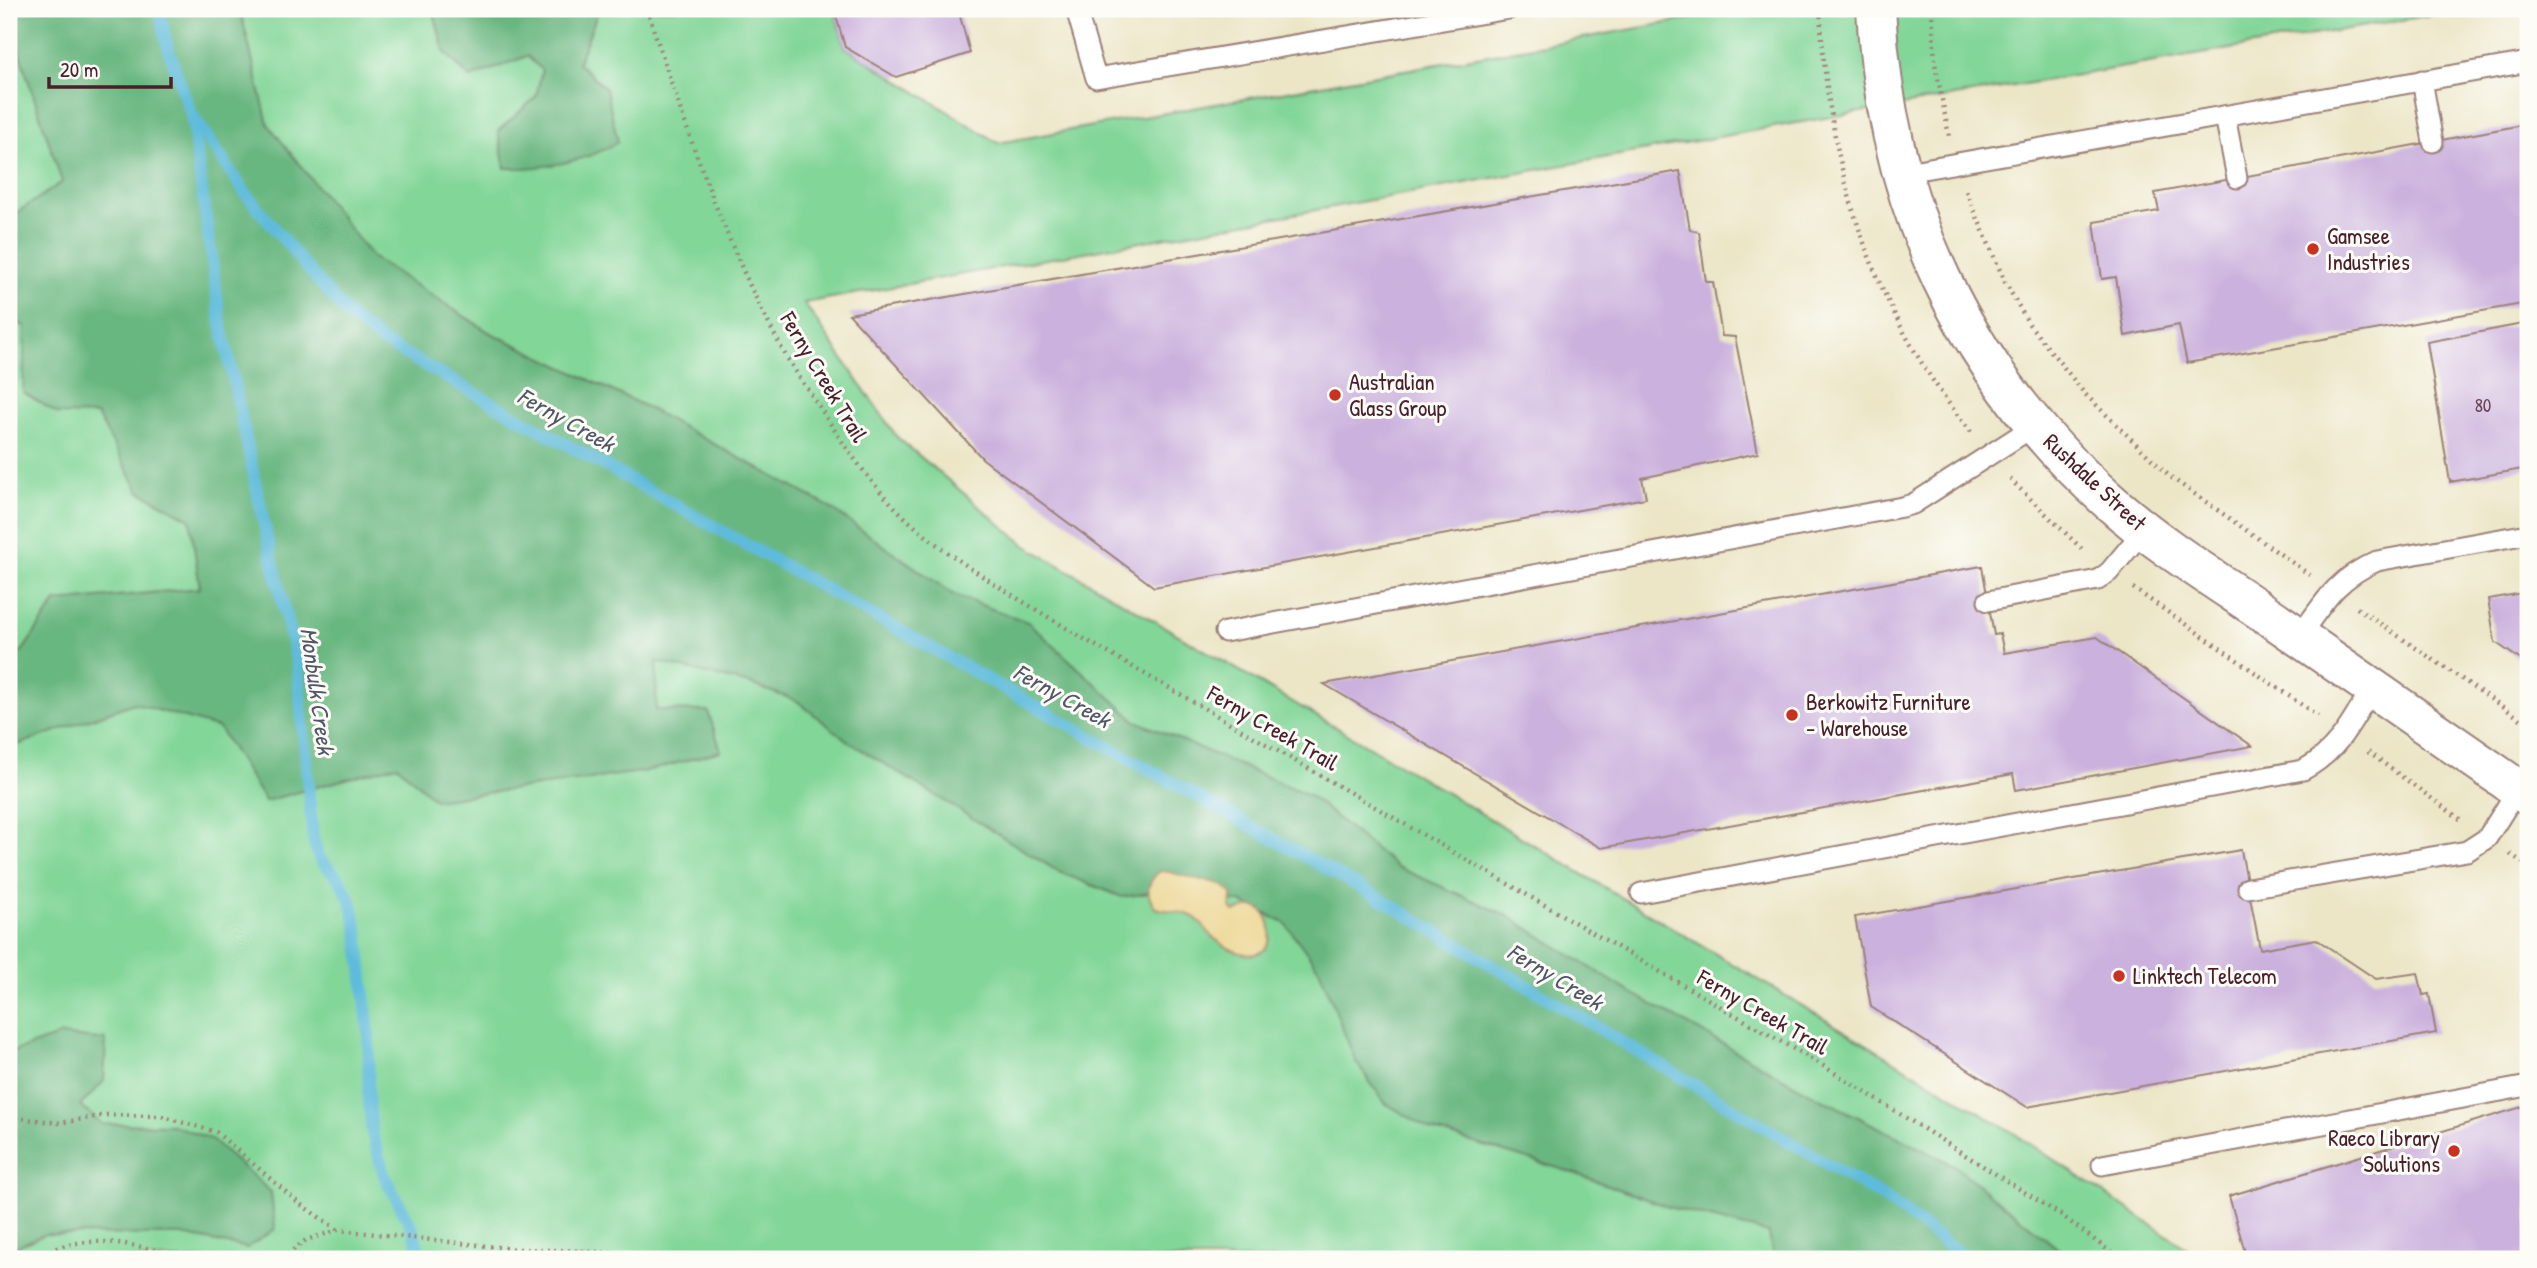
<svg xmlns="http://www.w3.org/2000/svg" width="2537" height="1268" viewBox="0 0 2537 1268" font-family="'Patrick Hand',sans-serif">
<style>
.green{fill:#82d698;stroke:#667a62;stroke-width:2}
.forest{fill:#69b780;stroke:#5a6b56;stroke-width:2}
.sand{fill:#eeda9e;stroke:#9c7c64;stroke-width:2}
.lines{fill:none;stroke-linecap:round;stroke-linejoin:round}
.stream{stroke:#5ebbdc;stroke-width:12}
.building{fill:#cbb1dd}
.service-casing{stroke:#9b8279;stroke-width:23}
.minor-casing{stroke:#9b8279;stroke-width:42}
.path{stroke:#9b8279;stroke-width:4.5;stroke-dasharray:2 5;stroke-linecap:butt}
.service{stroke:#fff;stroke-width:19}
.minor{stroke:#fff;stroke-width:38}
.poi-dot{fill:#c8321e;stroke:#fdfcf7;stroke-width:2.5}
.labels{text-anchor:middle;stroke-width:6;stroke-linejoin:round;paint-order:stroke}
.number-label{font-size:19px;fill:#6a4458}
.poi-label{font-size:23px;fill:#4a1f2b;stroke:#fdfcf7;text-anchor:start}
.street-label{font-size:23px;fill:#4a1f2b;stroke:#fdfcf7}
.water-label{font-size:24px;font-style:italic;fill:#515669;stroke:#fdfcf7}
</style>
<rect width="100%" height="100%" fill="#fdfcf7"/>
<filter id="ink" filterUnits="userSpaceOnUse"><feTurbulence type="fractalNoise" baseFrequency=".0143" numOctaves="2"/><feDisplacementMap in="SourceGraphic" scale="14" xChannelSelector="R" yChannelSelector="G"/><feConvolveMatrix kernelMatrix="1 2 1 2 8 2 1 2 1" color-interpolation-filters="sRGB"/></filter>
<filter id="wash" filterUnits="userSpaceOnUse"><feTurbulence type="fractalNoise" baseFrequency=".00686" numOctaves="4" result="noise"/><feDisplacementMap in="SourceGraphic" scale="28" xChannelSelector="R" yChannelSelector="G"/><feGaussianBlur stdDeviation="1.57" result="paint"/><feColorMatrix in="noise" values="0 0 0 0 0 0 0 0 0 0 0 0 0 0 0 0 0 1.4 0 .05"/><feComposite in="paint" operator="in"/></filter>
<g filter="url(#wash)">
<rect width="100%" height="100%" fill="#ece6c7"/>
<!-- green -->
<path class="green" d="M9,9H834L845,47L998,143L1745,9H2466L1790,124L804,303L897,437L1025,545L1412,772L2006,1128L2186,1248L2196,1259H9Z"/>
<!-- forest -->
<g class="forest">
<path d="M9,9H240L268,124L373,258L489,332L644,406L826,505L954,595L1028,622L1136,721L1309,795L1397,867L1508,916L1623,988L1812,1094L1954,1165L2071,1259H1773L1769,1233L1668,1207L1571,1172L1431,1130L1385,1103L1356,1062L1319,969L1285,923L1241,902L1215,899L1177,889L1122,897L1059,872L849,742L797,701L750,684L657,662L656,710L708,711L721,751L648,771L435,800L397,765L265,801L219,728L134,703L9,748V652L21,653L56,602L200,588L190,519L139,491L97,415L58,414L23,392L25,326L9,319V218L62,182L21,58Z"/>
<path d="M433,9H599L578,63L606,89L618,142C587,162 542,169 505,168L498,131L536,97L542,70L527,56L470,78L444,51Z"/>
<path d="M61,1035L106,1040L104,1081L80,1106L102,1124L173,1125L211,1139L271,1192L275,1229L247,1248L182,1235L45,1234L9,1250V1053Z"/>
</g>
<!-- sand -->
<path class="sand" d="M1160,871C1172,871 1181,876 1192,878C1208,882 1221,880 1232,894L1231,908L1234,912C1241,911 1247,905 1255,907C1270,911 1276,938 1265,949C1252,962 1227,949 1215,939C1207,933 1202,921 1192,916C1181,911 1166,911 1155,908C1145,893 1146,883 1160,871Z"/>
<g class="lines">
<!-- stream -->
<g class="stream">
<path d="M159,9L168,49L191,113L220,318L267,537L297,663L313,839L319,858L339,879L351,901L358,931L369,1035L368,1095L372,1133L385,1178L412,1227L422,1259"/>
<path d="M191,113L243,190L306,267L348,315L383,342L1381,899L1886,1199L1967,1259"/>
</g>
</g>
<g id="blocks">
<!-- building -->
<g class="building">
<path d="M834,9H958L970,53L896,77L845,47Z"/>
<path d="M2528,124V303L2187,363L2179,325L2125,336L2116,277L2102,279L2094,222L2159,211L2155,193Z"/>
<path d="M1680,171L1690,230L1699,232L1706,282H1713L1722,336L1735,337L1758,453L1642,478L1646,498L1154,587L983,459L849,314Z"/>
<path d="M2528,323V468L2450,482L2427,342Z"/>
<path d="M1982,566L1994,635L2000,634L2004,653L2097,637L2252,746L2016,790L2013,774L1601,848L1324,684Z"/>
<path d="M2528,592V665L2495,642L2488,599Z"/>
<path d="M2241,850L2260,949L2316,939L2376,979L2418,973L2423,995L2429,994L2436,1033L2027,1107L1871,1007L1855,917Z"/>
<path d="M2528,1105V1259H2247L2229,1196Z"/>
</g>
</g>
</g>
<g filter="url(#ink)">
<use href="#blocks" fill-opacity="0" stroke="#9b8279" stroke-width="2"/>
<g class="lines">
<!-- service casing -->
<g class="service-casing">
<g id="service">
<path d="M1076,9L1096,78L1509,9"/>
<path d="M2422,80L2433,142"/>
<path d="M2225,116L2237,178"/>
<path d="M1901,173L2528,62"/>
<path d="M1988,601L2098,580L2109,572L2144,530"/>
<path d="M1225,632L1902,507L1913,504L2036,425"/>
<path d="M2299,637C2324,602 2336,579 2377,561L2528,534"/>
<path d="M2248,888L2467,851L2487,838L2518,789"/>
<path d="M1641,893L2303,770C2338,752 2353,720 2372,688"/>
<path d="M2102,1165L2528,1086"/>
</g>
</g>
<!-- minor casing -->
<g class="minor-casing">
<path id="minor" d="M1876,9C1885,202 1964,372 2109,501C2164,550 2229,588 2289,630C2369,685 2448,741 2528,796"/>
</g>
<!-- path -->
<g class="path">
<path d="M647,9C684,122 722,238 779,343C790,365 805,385 819,406C849,454 882,500 926,536C974,574 1034,608 1086,640L1825,1067L2061,1215L2120,1259"/>
<path d="M1820,9C1828,167 1870,308 1971,432"/>
<path d="M1932,9L1935,63L1949,136"/>
<path d="M1966,191L2005,282L2029,324L2085,394L2169,476L2310,575"/>
<path d="M2010,479L2084,551"/>
<path d="M2133,588L2318,716"/>
<path d="M2357,608L2528,724"/>
<path d="M2368,752L2460,819"/>
<path d="M2510,854L2528,866"/>
<path d="M9,1117L60,1123L106,1115L160,1116L216,1132L300,1204L338,1230"/>
<path d="M38,1259C70,1230 144,1243 179,1259"/>
<path d="M282,1259L306,1240L338,1230L515,1249"/>
<path d="M514,1259L515,1249L586,1251L682,1259"/>
</g>
<!-- service -->
<use href="#service" class="service"/>
<!-- minor -->
<use href="#minor" class="minor"/>
</g>
</g>
<!-- markers -->
<g class="poi-dot">
<circle cx="2313" cy="249" r="7"/>
<circle cx="1335" cy="395" r="7"/>
<circle cx="1792" cy="715" r="7"/>
<circle cx="2119" cy="976" r="7"/>
<circle cx="2454" cy="1151" r="7"/>
</g>
<g class="labels">
<!-- number labels -->
<g class="number-label">
<text x="2483" y="412">80</text>
</g>
<!-- poi labels -->
<g class="poi-label">
<text x="2327" y="244">Gamsee<tspan x="2327" dy="26">Industries</tspan></text>
<text x="1349" y="390">Australian<tspan x="1349" dy="26">Glass Group</tspan></text>
<text x="1806" y="710">Berkowitz Furniture<tspan x="1806" dy="26">- Warehouse</tspan></text>
<text x="2133" y="984">Linktech Telecom</text>
<text x="2440" y="1146" text-anchor="end">Raeco Library<tspan x="2440" dy="26">Solutions</tspan></text>
</g>
<!-- street labels -->
<g class="street-label">
<text transform="translate(824 377) rotate(59)" y="8">Ferny Creek Trail</text>
<text transform="translate(2095 482) rotate(43)" y="8">Rushdale Street</text>
<text transform="translate(1273 728) rotate(30)" y="8">Ferny Creek Trail</text>
<text transform="translate(1763 1012) rotate(30)" y="8">Ferny Creek Trail</text>
</g>
<!-- water labels -->
<g class="water-label">
<text transform="translate(566 420) rotate(29)" y="8">Ferny Creek</text>
<text transform="translate(317 691) rotate(82)" y="8">Monbulk Creek</text>
<text transform="translate(1062 696) rotate(29)" y="8">Ferny Creek</text>
<text transform="translate(1555 977) rotate(31)" y="8">Ferny Creek</text>
</g>
</g>
<!-- margin -->
<rect width="2537" height="1268" fill="none" stroke="#fdfcf7" stroke-width="35"/>
<!-- scale -->
<path d="M49 77v10h122v-10" fill="none" stroke="#4a1f2b" stroke-width="3.5"/>
<text x="60" y="77" font-size="21" fill="#4a1f2b" stroke="#fdfcf7" stroke-width="5" paint-order="stroke">20 m</text>
</svg>
